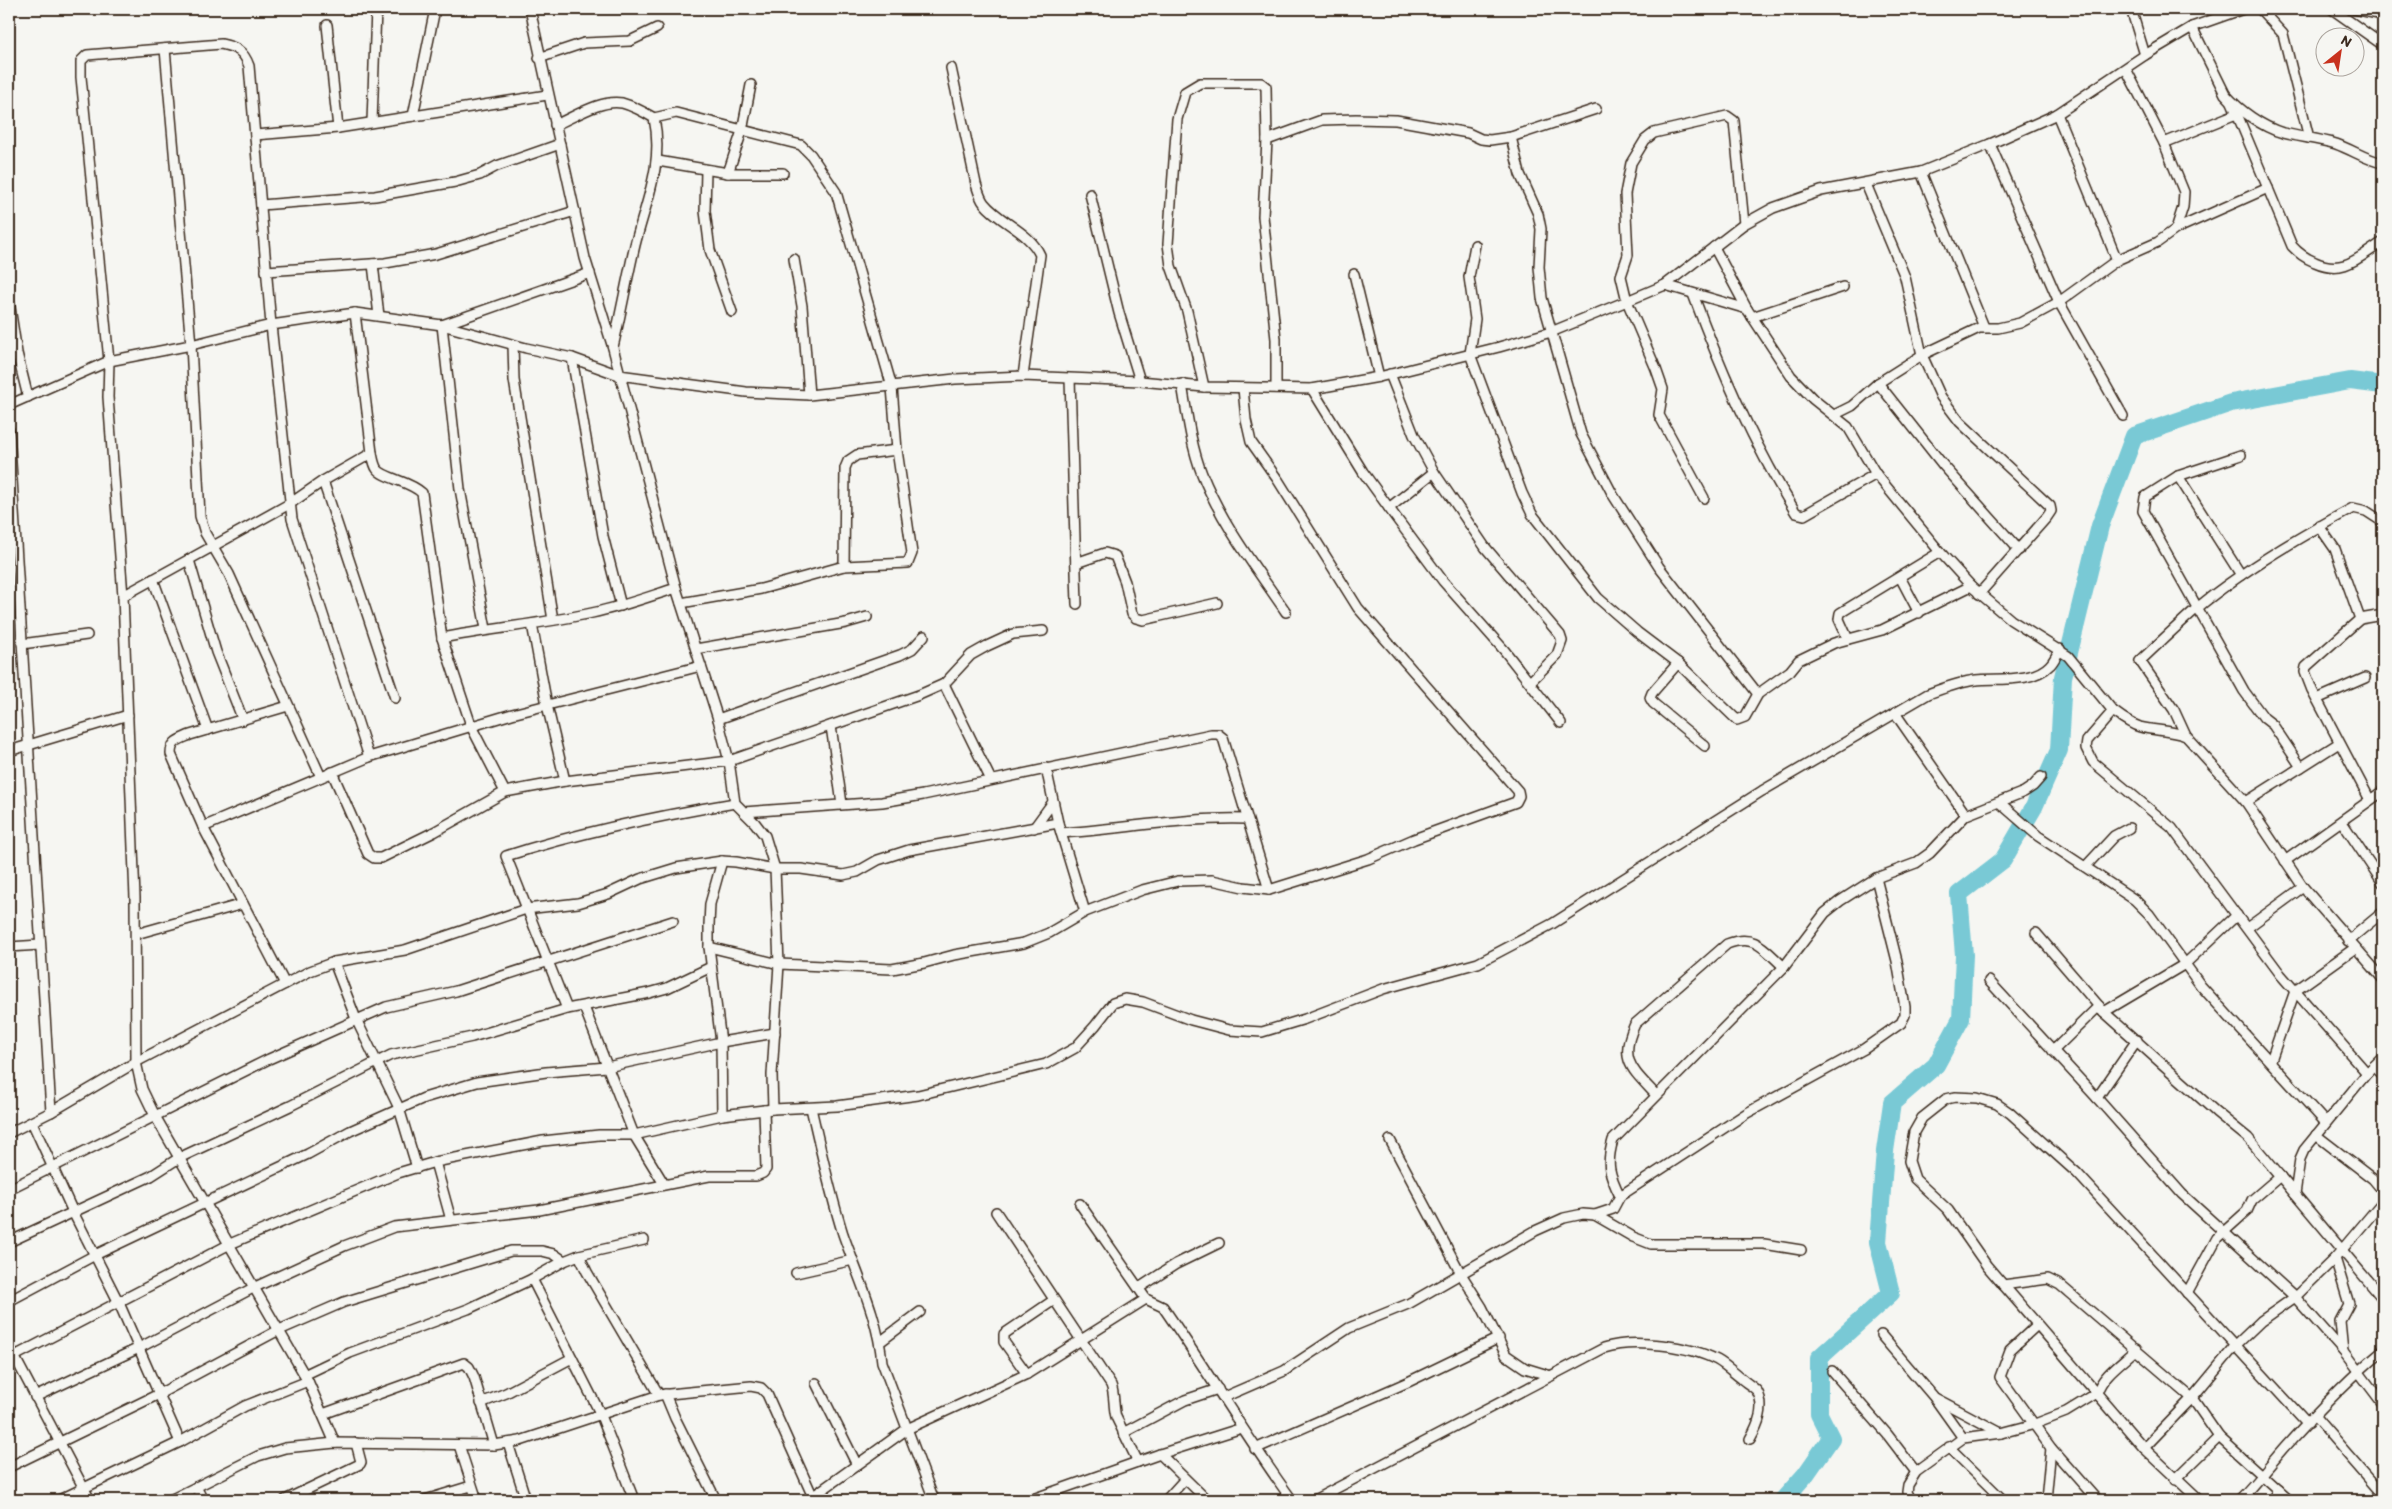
<svg xmlns="http://www.w3.org/2000/svg" width="2392" height="1509" viewBox="0 0 2392 1509" font-family="Itim,sans-serif">
<style>
.lines{fill:none;stroke-linecap:round;stroke-linejoin:round}
.river{stroke:#79c9d5;stroke-width:18}
.street-casing{stroke:#3b2a1e;stroke-width:12}
.street{stroke:#f6f6f2;stroke-width:9}
</style>
<rect width="100%" height="100%" fill="#f6f6f2"/>
<filter id="ink" filterUnits="userSpaceOnUse"><feTurbulence type="fractalNoise" baseFrequency=".02" numOctaves="2"/><feDisplacementMap in="SourceGraphic" scale="10" xChannelSelector="R" yChannelSelector="G"/><feConvolveMatrix kernelMatrix="1 2 1 2 8 2 1 2 1" color-interpolation-filters="sRGB"/></filter>
<g filter="url(#ink)">
<g class="lines">
<!-- river -->
<path class="river" d="M1783,1500L1806,1474L1831,1438L1819,1414V1358L1891,1293L1878,1242L1885,1151L1892,1103L1936,1065L1961,1019L1964,955L1959,894L2003,860L2034,807L2059,750L2063,677L2100,526L2134,436L2231,403L2350,381L2383,385"/>
<!-- street casing -->
<g class="street-casing">
<g id="street">
<path d="M530,9L585,258L613,348L676,588L718,719L729,761L735,803L755,823L765,836L775,869L779,964L772,1075L773,1109"/>
<path d="M2131,9L2145,55"/>
<path d="M2260,9L2283,34L2309,138"/>
<path d="M2332,9L2383,45"/>
<path d="M2354,9L2383,15"/>
<path d="M327,25L338,128"/>
<path d="M2192,27L2225,94C2239,110 2262,127 2283,133C2300,137 2319,139 2336,144C2353,150 2366,160 2383,163"/>
<path d="M165,49L191,345L200,516L205,533L229,574L321,777"/>
<path d="M539,58L584,43L630,41L657,28"/>
<path d="M951,68L976,184C978,190 980,198 984,203C1000,223 1029,231 1040,255L1023,376"/>
<path d="M2126,69L2164,143L2184,192L2183,207L2176,229"/>
<path d="M2232,102L2292,246C2299,254 2305,258 2315,262C2344,275 2359,257 2383,242"/>
<path d="M2057,114L2117,260"/>
<path d="M413,116L435,9"/>
<path d="M654,118L676,113L801,145L811,155L836,192L892,387L897,450L912,553L908,563L844,566L761,589L681,603"/>
<path d="M372,122L376,9"/>
<path d="M555,125C574,117 601,99 622,103C633,106 644,112 654,118C664,164 646,201 635,245C627,279 621,313 613,347"/>
<path d="M255,135L338,128L547,95"/>
<path d="M1511,137L1520,174L1538,214L1541,229L1539,267L1542,298L1581,434L1613,495L1659,567L1758,694"/>
<path d="M1267,140L1322,120L1356,119L1396,120L1468,133L1481,139L1490,140L1511,137L1596,109"/>
<path d="M2164,143L2236,114"/>
<path d="M1990,144L2059,302L2123,416"/>
<path d="M658,161L728,173L742,131L751,85"/>
<path d="M706,170L705,211L710,250L732,312"/>
<path d="M1921,172L1984,327"/>
<path d="M728,173H783"/>
<path d="M1866,184L1905,277L1922,355L1941,397L1960,422L2050,506L2051,511L2047,517L1979,594"/>
<path d="M1090,194L1119,313L1140,381"/>
<path d="M261,205L375,196L455,182L480,175L497,166L560,144"/>
<path d="M1475,245L1469,277L1475,319L1470,354L1522,493L1532,514L1598,598L1637,632L1678,663L1737,720L1745,717L1758,694L1790,671L1799,660L1834,643L1882,630L1971,586"/>
<path d="M1714,247L1747,309L1791,376L1813,399L1848,427L1876,474L1940,552L1971,586L2011,620L2068,656L2113,711C2121,717 2130,724 2140,727C2155,731 2171,730 2186,736L2246,802L2303,887L2383,979"/>
<path d="M794,259L802,306L809,395"/>
<path d="M373,264L379,316"/>
<path d="M266,271L385,263L436,254L575,211"/>
<path d="M1354,274L1379,377"/>
<path d="M1665,285L1747,309"/>
<path d="M1693,294C1721,371 1753,444 1796,513L1804,515L1876,474"/>
<path d="M9,301L17,353L28,397"/>
<path d="M355,313L372,453"/>
<path d="M1752,317L1843,287"/>
<path d="M513,345L514,380L553,620"/>
<path d="M572,358L603,536L621,606"/>
<path d="M1390,374L1414,435L1434,472L1485,547L1560,635L1562,641L1557,655L1530,682"/>
<path d="M1070,379L1077,604"/>
<path d="M1878,383L1943,465L2019,550"/>
<path d="M1182,384C1187,414 1191,446 1202,474C1222,524 1256,568 1286,612"/>
<path d="M1204,387L1187,311L1171,266L1168,244L1177,119L1185,92L1200,83H1261L1266,87L1267,140L1263,216L1276,339V388"/>
<path d="M1312,389L1363,472L1394,515L1443,581L1504,650L1561,723"/>
<path d="M9,405L109,361L191,345L271,325L355,313L442,325L526,348L572,358L619,375L746,392L809,395L955,379L1023,376L1140,381L1204,387L1312,389L1379,377L1499,347L1551,332L1627,301L1665,285L1744,224L1773,208L1821,191L1921,172L1990,144L2057,114L2145,55L2192,27L2243,9"/>
<path d="M1834,415L1852,406L1878,383L1922,355L1979,328H1998L2020,323L2059,302L2117,260L2158,242L2176,229L2268,188"/>
<path d="M9,430L51,1112"/>
<path d="M2241,455L2178,476L2145,497L2143,511L2244,691L2264,718L2273,725L2301,767"/>
<path d="M2178,476L2241,575"/>
<path d="M323,481L395,698"/>
<path d="M1704,498L1659,415L1663,389L1656,369L1627,301L1621,276L1628,255L1625,194L1631,163L1645,140L1654,133L1727,116L1734,121L1744,224"/>
<path d="M1389,508L1434,472"/>
<path d="M2319,526L2335,549L2360,619"/>
<path d="M189,560L216,652L243,720"/>
<path d="M1076,563L1105,553L1115,556L1125,582L1132,614L1136,618L1143,620L1217,603"/>
<path d="M844,566L845,468L848,461L857,455L897,450"/>
<path d="M1900,577L1919,613"/>
<path d="M153,579L208,730"/>
<path d="M123,596L291,503L323,481L372,453C373,458 374,465 377,469C383,478 410,481 422,493L442,638L472,728L505,792"/>
<path d="M532,624L547,705L565,781"/>
<path d="M486,629L460,489L442,325L590,273"/>
<path d="M442,638C492,628 542,624 592,613C621,607 648,597 676,588"/>
<path d="M1848,639L1839,619L1840,613L1940,552"/>
<path d="M22,644L87,635"/>
<path d="M696,649L846,623L867,617"/>
<path d="M1678,663L1652,693L1650,698L1653,703L1705,746"/>
<path d="M944,684L991,780"/>
<path d="M2317,699L2365,678"/>
<path d="M2113,711L2087,741L2086,748L2093,762L2172,828L2281,975L2367,1073"/>
<path d="M1895,713L1966,815"/>
<path d="M718,719L900,655L912,649L924,636"/>
<path d="M831,726L842,804"/>
<path d="M2186,736L2174,710L2140,661C2158,644 2177,626 2196,609C2243,570 2299,537 2353,508L2366,511L2383,522"/>
<path d="M9,751L128,715"/>
<path d="M1046,768L1058,823L1085,912"/>
<path d="M332,772L368,854L374,858H381L434,832L505,792L565,781L729,761L919,695L944,684L971,655L987,646L1013,634L1043,631"/>
<path d="M2370,800L2312,690L2305,672L2306,667L2360,619L2383,615"/>
<path d="M2246,802L2339,743"/>
<path d="M2000,803L2038,836L2135,900L2149,914L2201,986L2325,1122"/>
<path d="M744,812L882,802L923,795L1211,734H1218L1223,738L1269,890"/>
<path d="M2342,822L2383,883"/>
<path d="M203,827L369,757L512,714L701,666"/>
<path d="M1034,828L1053,802"/>
<path d="M1061,833C1123,829 1184,817 1246,819"/>
<path d="M722,861L710,904L709,925V947L721,1042L722,1115"/>
<path d="M2285,861L2383,791"/>
<path d="M2086,866L2114,836L2129,828"/>
<path d="M2247,928L2303,887"/>
<path d="M2036,933L2104,1012L2216,1112L2248,1138L2383,1299"/>
<path d="M136,934L243,904"/>
<path d="M2348,941L2383,912"/>
<path d="M9,947L40,945"/>
<path d="M709,947L779,964L892,969L924,963L954,955L1024,943L1049,933L1085,912L1142,890L1178,881L1212,880L1243,887L1269,890L1368,859L1414,839L1516,802L1519,796L1518,791L1358,608L1278,480L1251,442L1246,420L1243,388"/>
<path d="M334,962L356,1019L399,1108L417,1168"/>
<path d="M1989,981L2097,1098L2182,1194L2295,1297L2343,1351L2383,1404"/>
<path d="M285,984L203,827L171,754C171,741 179,740 190,735L288,706"/>
<path d="M584,1007L634,1135L664,1184"/>
<path d="M567,1009L506,856C581,832 657,816 735,803"/>
<path d="M2104,1012L2185,964L2237,915"/>
<path d="M2053,1051L2099,1006"/>
<path d="M2271,1060L2295,991L2355,948"/>
<path d="M2374,1066L2383,1075"/>
<path d="M1656,1095C1632,1069 1618,1060 1635,1024L1727,944C1755,933 1764,949 1784,967"/>
<path d="M2097,1098L2137,1040"/>
<path d="M811,1108C821,1151 830,1193 843,1234C858,1277 878,1317 882,1362L934,1500"/>
<path d="M32,1122L73,1212L119,1303L180,1442"/>
<path d="M9,1133L51,1112L136,1062L310,971L334,962L405,950L526,909L578,903L608,894L640,879L676,868L722,861L736,862L775,869H801L843,875L857,872L878,860L909,850L1058,823"/>
<path d="M2316,1135L2373,1179L2383,1191"/>
<path d="M1390,1140L1461,1274L1482,1307L1506,1355L1525,1368L1551,1376"/>
<path d="M435,1162L451,1220"/>
<path d="M9,1189L269,1059L386,1007L456,991L673,921"/>
<path d="M2295,1194L2300,1159L2304,1150L2367,1073L2383,1057"/>
<path d="M1620,1196C1609,1174 1606,1164 1613,1140L1784,967L1825,913L1840,901L1876,878L1916,863L1930,853L1966,815L2024,792L2033,786L2041,777"/>
<path d="M1080,1204L1146,1299L1163,1307C1207,1370 1246,1437 1292,1500"/>
<path d="M996,1212L1111,1385C1115,1395 1113,1406 1116,1417L1138,1462"/>
<path d="M1595,1215L1633,1237L1651,1244H1764L1801,1250"/>
<path d="M9,1242L151,1176L179,1158L290,1106L391,1055L472,1037L567,1009L649,993L667,988L711,967"/>
<path d="M579,1255L644,1240"/>
<path d="M2335,1258L2349,1304L2340,1321L2343,1351"/>
<path d="M796,1273L853,1260"/>
<path d="M532,1279L600,1413L634,1500"/>
<path d="M2003,1285L2048,1279L2060,1285L2192,1398L2219,1437L2289,1500"/>
<path d="M1139,1288L1176,1264L1219,1243"/>
<path d="M2187,1293L2217,1238L2247,1211L2252,1200L2280,1176"/>
<path d="M9,1301L95,1255L308,1154L350,1131L424,1098L477,1082L546,1072L607,1067L721,1042L775,1033"/>
<path d="M2037,1325L2010,1350L2000,1377L2051,1448L2097,1500"/>
<path d="M1881,1335L1933,1396L1963,1438"/>
<path d="M880,1342L920,1312"/>
<path d="M9,1346L90,1500"/>
<path d="M9,1359L230,1244L398,1173L435,1162L543,1141L599,1135H634L722,1115L773,1109L837,1106L918,1095L1046,1064L1075,1048L1095,1026L1113,1003L1125,999L1143,1002L1191,1020L1229,1030L1262,1032L1305,1019L1383,989L1478,963L1552,924L1762,791L1928,694C1944,688 1959,682 1976,680C1998,678 2033,683 2050,665C2054,661 2057,654 2060,649"/>
<path d="M1832,1371L1887,1434L1916,1472"/>
<path d="M1027,1374L1004,1342V1334L1054,1300"/>
<path d="M304,1375L350,1353L468,1309L532,1279L564,1261L579,1255L587,1272L659,1395"/>
<path d="M816,1383L857,1465"/>
<path d="M665,1394L675,1418L716,1500"/>
<path d="M35,1397L139,1348L253,1288L344,1246L394,1227L539,1210L709,1176H756L763,1173L766,1169L764,1110"/>
<path d="M1224,1397L1284,1371L1349,1328L1408,1304L1535,1231L1564,1218L1583,1214L1595,1215L1613,1209L1620,1196L1747,1113L1864,1049L1901,1023L1905,1015V1007L1897,961L1876,878"/>
<path d="M1935,1398L2001,1433"/>
<path d="M481,1403L506,1393L572,1358"/>
<path d="M323,1414L464,1363L469,1367L474,1377L494,1445"/>
<path d="M2315,1417L2383,1495"/>
<path d="M1123,1433L1185,1400L1218,1389"/>
<path d="M335,1443L308,1381L155,1116L142,1089L136,1062L135,898L123,596L108,397L109,361L81,77V61L87,55L221,44C236,47 244,51 249,66L271,325L292,519L369,757"/>
<path d="M508,1443L526,1500"/>
<path d="M459,1445L477,1500"/>
<path d="M1949,1447L2003,1500"/>
<path d="M2144,1448L2192,1398L2236,1345L2261,1321L2295,1297L2335,1258L2383,1201"/>
<path d="M1255,1449L1408,1382L1499,1338"/>
<path d="M1160,1454L1207,1500"/>
<path d="M9,1467L159,1394L277,1331L344,1302L511,1251H542L554,1254L564,1261"/>
<path d="M2175,1480L2219,1437"/>
<path d="M196,1487L203,1500"/>
<path d="M59,1500L180,1442L245,1406L308,1381"/>
<path d="M170,1500L258,1456L285,1448L335,1443L494,1445L520,1441L659,1395L751,1386L761,1388L767,1394L813,1497"/>
<path d="M285,1500L360,1464L361,1462L356,1443"/>
<path d="M425,1500L471,1486"/>
<path d="M808,1500L907,1429L1027,1374L1146,1299"/>
<path d="M1030,1500L1160,1454L1242,1428"/>
<path d="M1166,1500L1185,1479"/>
<path d="M1314,1500L1604,1348C1633,1338 1690,1346 1717,1360C1726,1365 1734,1373 1742,1379C1746,1383 1754,1387 1757,1391C1766,1407 1758,1425 1750,1439"/>
<path d="M1911,1500L1907,1492L1908,1485L1916,1472L1963,1438L2001,1433L2035,1424L2066,1412L2097,1393C2102,1375 2123,1362 2136,1349"/>
<path d="M2046,1500L2051,1448"/>
<path d="M2199,1500L2144,1448L1987,1266L1948,1210L1915,1179L1909,1161L1914,1132L1922,1118L1946,1099L1955,1097L1977,1098L1997,1104L2010,1113L2077,1173L2308,1424"/>
<path d="M2239,1500C2257,1482 2270,1464 2287,1445C2316,1413 2350,1377 2383,1350"/>
<path d="M2272,1500L2278,1490"/>
</g>
</g>
<!-- street -->
<use href="#street" class="street"/>
</g>
</g>
<!-- margin -->
<rect width="2392" height="1509" fill="none" stroke="#f6f6f2" stroke-width="30"/>
<rect x="15" y="15" width="2362" height="1479" fill="none" stroke="#3b2a1e" stroke-width="2" filter="url(#ink)"/>
<!-- north arrow -->
<g transform="translate(2340 52) rotate(30)"><circle r="24" fill="#f6f6f2" stroke="#aba49d"/>
<path d="M0-4L9 19L0 12L-9 19Z" fill="#c8321e"/>
<text y="-8" font-size="14" font-weight="bold" text-anchor="middle" fill="#3b2a1e">N</text>
</g>
</svg>
